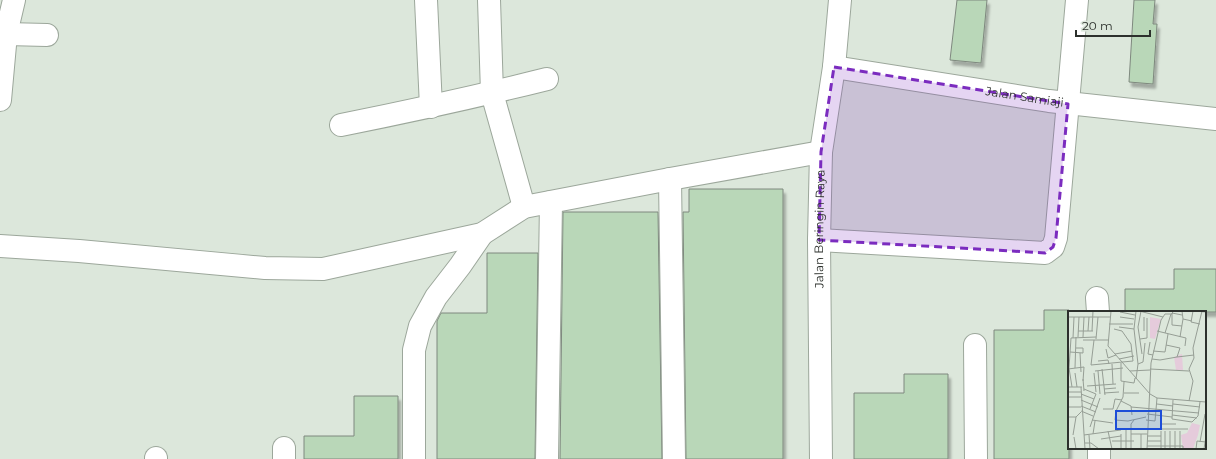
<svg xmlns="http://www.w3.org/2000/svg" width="1216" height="459" viewBox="0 0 1216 459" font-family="Montserrat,sans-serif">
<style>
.building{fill:#b9d7b8;stroke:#7e887e;filter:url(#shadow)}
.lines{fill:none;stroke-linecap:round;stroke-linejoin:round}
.minor-casing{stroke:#9ca79b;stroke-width:24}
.tertiary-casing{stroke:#9ca79b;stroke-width:24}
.minor{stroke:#fff;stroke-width:22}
.tertiary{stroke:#fff;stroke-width:22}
.marked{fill:#7b2cbf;fill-opacity:0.2;stroke:#7b2cbf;stroke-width:3;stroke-dasharray:8 5;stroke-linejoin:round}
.labels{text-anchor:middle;stroke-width:4;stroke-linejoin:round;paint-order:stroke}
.street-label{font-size:12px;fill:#2c302c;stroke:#dce7db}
.inset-road{fill:none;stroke:#969e95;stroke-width:1}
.view{fill:#1d4ed8;fill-opacity:0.15;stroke:#1d4ed8;stroke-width:2}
.inset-edge{fill:none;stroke:#2c302c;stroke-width:2}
</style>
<defs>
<filter id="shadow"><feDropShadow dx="2.5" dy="4.5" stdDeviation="1" flood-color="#0004"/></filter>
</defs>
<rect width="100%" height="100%" fill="#dce7db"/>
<!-- building -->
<g class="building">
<path d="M957,0H987L981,63L950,60Z"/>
<path d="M1134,0H1155L1153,24H1157L1153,84L1129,82Z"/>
<path d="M689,189H783V459H686L683,212H689Z"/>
<path d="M563,212H658L662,459H560Z"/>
<path d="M487,253H538L535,459H437V321L441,313H487Z"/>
<path d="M1174,269H1216V312H1125V289H1174Z"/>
<path d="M1044,310H1069V459H994V330H1044Z"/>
<path d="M904,374H948V459H854V393H904Z"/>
<path d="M354,396H398V459H304V436H354Z"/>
</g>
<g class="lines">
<!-- minor casing -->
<g class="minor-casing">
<g id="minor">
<path d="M426,0L431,107"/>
<path d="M489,0L492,93L524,207"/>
<path d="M6,34L47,35"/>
<path id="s1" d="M834,67L1049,101L1216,119"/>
<path d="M0,100L6,34L14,0"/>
<path d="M341,125C411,111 479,96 547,79"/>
<path d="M670,179L674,459"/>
<path d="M819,240L1045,253L1053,247L1056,238L1077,0"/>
<path d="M0,246L79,251L265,268L323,269L482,234L524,207L670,179L821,152"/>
<path d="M1097,298L1098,312"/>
<path d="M975,345L976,459"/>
<path d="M284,448V459"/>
<path d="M1099,448V459"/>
<path d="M156,458V459"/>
<path d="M414,459V350L420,326L436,297L460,266L482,234"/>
<path d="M547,459L551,202"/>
</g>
</g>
<!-- tertiary casing -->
<g class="tertiary-casing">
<g id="tertiary">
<path id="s2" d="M821,459L819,240L821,152L834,67L840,0"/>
</g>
</g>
<!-- minor -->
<use href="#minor" class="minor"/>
<!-- tertiary -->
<use href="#tertiary" class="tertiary"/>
</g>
<!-- marked area -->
<path class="marked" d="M834,67L1068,104L1056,238L1053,247L1045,253L819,240L821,152Z"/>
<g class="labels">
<!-- street labels -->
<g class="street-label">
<text dy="4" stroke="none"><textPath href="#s1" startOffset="193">Jalan Samiaji</textPath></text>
<text dy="4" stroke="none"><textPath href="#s2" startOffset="230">Jalan Beringin Raya</textPath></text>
</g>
</g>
<!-- overview -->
<g transform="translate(1068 311)">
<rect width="138" height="138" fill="#dce7db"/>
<path d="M82,6L93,8L87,28L82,27ZM114,43L115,59H108L106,46ZM124,112L132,114L130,124L125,138H115L113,124L119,122Z" fill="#e5cbdb"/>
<path class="inset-road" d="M43,0L40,35L82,83L89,87L138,91M68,0L66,18L70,53L75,51L77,32M71,0L95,6M73,0L70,16L74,43M114,0L115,8L124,10M125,0L123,11L132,13M126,0L138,1M52,1L67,4M0,6H42M52,6L66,8M41,13H65M114,15L104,14V2L114,4M51,16L66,18M10,20H25M20,20L21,6M24,20L25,0M76,20V6M89,20L118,27L117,35M97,22L103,3M10,26L11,6M15,26L16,6M112,26L115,8M5,27L6,6M28,28L30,6M72,28L79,27V7M15,29H40M26,29L23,54L65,50L63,33L54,20L46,18M82,31L80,43L85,44M38,38L40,47L48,44M85,40L97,41L100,23M2,41L15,42V37H8M12,42L13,61M47,43L64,40M109,46L126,44M51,48L66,45M84,48L92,49L109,46L112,37L98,34M30,50L40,49L41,53M53,52V70L66,72L67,67M44,53L45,73M7,57L8,26M0,58L16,56L15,70M34,58L37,84M82,58L121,60M27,60L55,57M30,60L32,83M62,60L82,59M7,62L9,76M26,62L28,81M15,68L16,80M68,68L70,53M56,71L55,86L48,100L47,109L60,110L78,106M19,75L48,73M0,76H14M4,76L1,57L3,27L28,26M13,76L17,138M16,78L28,83L22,98M36,78L48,77M0,81H13M36,82L51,81M56,82H71M13,83L26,88M0,86H13M13,89L30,96M105,89L104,108L124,111L130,105L132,91M53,90L63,95L64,104M121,90L125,70L121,58L126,47L125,37L134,0M89,93L105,95M105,93L132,96M13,95L28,101M0,96H13M63,96L131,102M35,98H45L47,88L54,89M13,100L25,105M79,103L104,106M104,104L129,107M0,106H8L13,101M24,109L45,112M78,109L87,110L89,87M94,113H108M22,116L32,87M63,118H120M40,120L44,138M97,120V138M107,120V138M112,120V138M25,123L27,110M53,123V138M63,123H79M5,124L8,106M16,124L53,119M21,124L22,138M79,125H93M6,126L8,138M33,128L53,125M44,130H66M79,130H93M132,131L137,103M17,132H23L31,138M79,135H115V138M58,138V117M63,138V113L66,109M73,138V123M79,138L83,52L93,9L97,3H104L105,0M93,138V120M102,138V120M128,138L129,130L138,131M136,138L138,125"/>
<path class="view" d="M48,100H93V118H48Z"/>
<rect width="138" height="138" class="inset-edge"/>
</g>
<!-- scale -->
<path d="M1076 30v6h74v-6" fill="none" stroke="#2c302c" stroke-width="2"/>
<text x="1082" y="30" font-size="12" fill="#2c302c" stroke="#dce7db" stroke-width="3" paint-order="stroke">20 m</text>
</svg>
